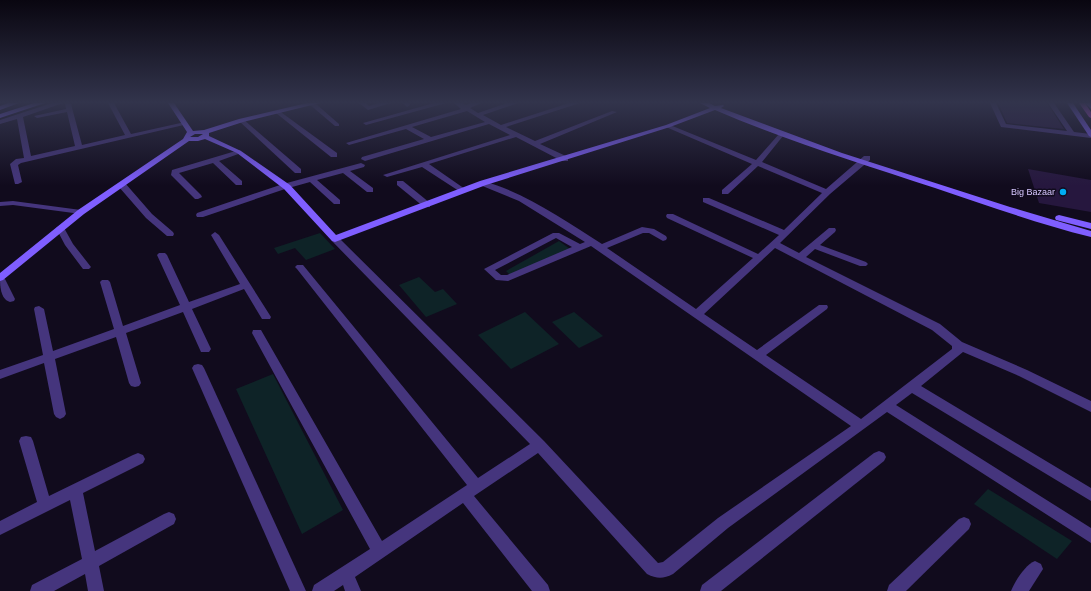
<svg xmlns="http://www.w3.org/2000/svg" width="1091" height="591" viewBox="0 0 1091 591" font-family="Helvetica,sans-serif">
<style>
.green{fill:#0e2327}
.building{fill:#26173e}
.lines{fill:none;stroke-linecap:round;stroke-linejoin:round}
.street{fill:#45357d;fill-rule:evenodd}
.secondary{fill:#7f5eff;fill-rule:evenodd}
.primary{fill:#dd4eff;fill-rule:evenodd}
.poi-dot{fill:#00adf2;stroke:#110b1d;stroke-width:1.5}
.labels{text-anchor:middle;stroke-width:3;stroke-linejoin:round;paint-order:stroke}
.far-poi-label{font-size:9px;fill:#d7c7ff;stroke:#110b1d;text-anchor:end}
</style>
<rect width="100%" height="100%" fill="#110b1d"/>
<!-- green -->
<g class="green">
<path d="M320,233L335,249L306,260L295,248L278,254L274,248Z"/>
<path d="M559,241L570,249L513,278L506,271Z"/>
<path d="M419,277L435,292L443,289L457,304L426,317L399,285Z"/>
<path d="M525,312L559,344L511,369L478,335Z"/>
<path d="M574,312L603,336L579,348L552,322Z"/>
<path d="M273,374L343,510L302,534L236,389Z"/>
<path d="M988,489L1072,541L1057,559L974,504Z"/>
</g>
<!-- building -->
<g class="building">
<path d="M998,103H1047L1064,129L1007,123Z"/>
<path d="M1028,169L1091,180V212L1039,203Z"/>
</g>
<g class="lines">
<!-- street -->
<g class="street">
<path d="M52,103H63L23,117L31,156L75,146L67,112L37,118L34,116L66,109L65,103L71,104L82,145L125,135L108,103H114L131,134L185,122L188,124L21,163L18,165L22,182L18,184H15L10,164L16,159L24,158L17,119L0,124V120Z"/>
<path d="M315,103L339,124V126H335L309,104Z"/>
<path d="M359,103H366L369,106L379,103H391L368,110Z"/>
<path d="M403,103H409L410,105L407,107Z"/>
<path d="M434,103H446L366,125L363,123Z"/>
<path d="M454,103H462L466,105L471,103H481L470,108L478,113L507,103H518L483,115L501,125L569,103H580L506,127L535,141L612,111L617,112L540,144L568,157V161H562L516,137L429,164L465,189V193H462L422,167L387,177L383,175L510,135L489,124L365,161L361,159L362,157L424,139L406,129L349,145L346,143L461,109ZM467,111L485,122L431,137L412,127Z"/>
<path d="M990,103H996L1006,124L1067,131L1048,103H1054L1074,132L1091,134V138L1001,127Z"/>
<path d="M278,110L337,153V157H331L276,113V111Z"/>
<path d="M239,119H243L301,169V173H295L239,121Z"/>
<path d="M666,125H670L756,160L779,134H783V136L762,162L826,189L864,156H870V160L830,194L780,243L799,253L829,228H835L836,230L835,232L820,245L866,262L868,264L866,266H860L815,249L806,257L940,324L962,342L1027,370L1091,401V412L1019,376L963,352L921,386L1091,488V501L912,393L896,405L1091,528V543L887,412L728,528L673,574C663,579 657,579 647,574L538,453L474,496L548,585L550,591H532L463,503L355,577L361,591H345L343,585L334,591H312L314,585L370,549L252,333L253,330H261L382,541L467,485L297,269L295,267L297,265H303L478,478L530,444L332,241L331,239L332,237H338L544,441L658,563L663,562L718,518L851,426L591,246L508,281L496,280L484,269L553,233H559L580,244L585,242L519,201L480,185L479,183L483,181C524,192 566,221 602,244L642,227L654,229L666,236L667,238L666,240L663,241L649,233H643L607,248L696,309L753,258L667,218L666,216L667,214H673L758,254L779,235L703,202V198H709L784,230L822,193L758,166L728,194H722V190L752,164L666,127ZM556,238L572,247L507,275H501L495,270ZM775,248L932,330L952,346V349L861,419L766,355L827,309L828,307L827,305H819L757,350L704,314Z"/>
<path d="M239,150L241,151V153L219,161L242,181V185H236L213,163L179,173L201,195L202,197L198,199H195L171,175L172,170Z"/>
<path d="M361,163L365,165L364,167L350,171L373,188V192H367L343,173L317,180L340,200V204H334L310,182L285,189L203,217H197L196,215L197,213L283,184Z"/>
<path d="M397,181H403L430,203V207H424L397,185Z"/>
<path d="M119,183H125L152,214L173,232L174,234L173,236H167L146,218L119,187Z"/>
<path d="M13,201L81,210L85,212L81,214L13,205L0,206V202Z"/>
<path d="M60,225L63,226L73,244L91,267L89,269H83L65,245L56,228Z"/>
<path d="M215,232L219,235L271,317L270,319H262L244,289L192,309L211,349L209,352H201L183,312L126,333L141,383L139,386L135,387L131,386L129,383L116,337L55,359L66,414L64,417L60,419L56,417L54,414L44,363L0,379V370L43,355L34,309L35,307L39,306L44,309L53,351L114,329L100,282L102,280H108L110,282L123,326L180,305L157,255L159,253H165L167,255L189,302L240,284L211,235Z"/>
<path d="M0,276L5,279L15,299L14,301L10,302C0,299 0,285 0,276Z"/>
<path d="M198,364L202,365L204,368L306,591H290L192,368L194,365Z"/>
<path d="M26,436L31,437L33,441L49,496L133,455L138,453L143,455L145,459L143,463L83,493L95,551L164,514L169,512L174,514L176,519L174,524L99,566L104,591H88L85,574L54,591H30L32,585L82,559L70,500L0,535V521L37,502L19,441L21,437Z"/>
<path d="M879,451L884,453L886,457L884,461L721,591H700L702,585L874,453Z"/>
<path d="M964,517L969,519L971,524L969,529L906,591H887L889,585L959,519Z"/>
<path d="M1035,561L1041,564L1043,569L1029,591H1011C1015,581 1025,565 1035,561Z"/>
</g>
<!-- secondary -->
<g class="secondary">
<path d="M8,103H19L0,110V106Z"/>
<path d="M34,103H45L0,118V114Z"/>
<path d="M168,103H174L193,131L204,130L239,119L307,103H320L243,122L209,133V136L241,151L290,185L336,235L480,181L666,125L710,108L700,103H709L715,106L723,105L724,106L721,108L842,153L1010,207L1091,231V237C1038,224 986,205 935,188C861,164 787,141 715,110L670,127L486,185L335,242L332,241L284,189L237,153L205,139L198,141H189L84,214L3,280L0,281V273L78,210L183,139L187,132ZM195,134H203L198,137H190Z"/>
<path d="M1067,103H1073L1091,130V137L1089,136Z"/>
<path d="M1085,103H1091V109Z"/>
<path d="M1059,215L1091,223V229L1056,220L1055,218L1056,216Z"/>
</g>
<!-- primary -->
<path class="primary" d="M1079,103H1085L1091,112V118L1089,117Z"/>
</g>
<!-- sky -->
<linearGradient id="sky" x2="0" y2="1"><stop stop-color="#090610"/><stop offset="0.55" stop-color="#32344c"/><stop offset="1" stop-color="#32344c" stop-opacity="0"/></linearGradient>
<rect width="1091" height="186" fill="url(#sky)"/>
<!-- markers -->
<circle class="poi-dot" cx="1063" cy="192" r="4"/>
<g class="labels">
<!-- far-poi labels -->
<g class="far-poi-label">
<text x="1055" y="195">Big Bazaar</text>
</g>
</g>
</svg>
